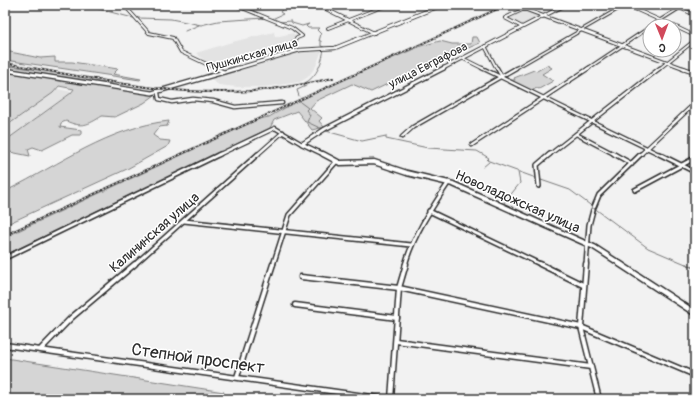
<svg xmlns="http://www.w3.org/2000/svg" width="700" height="404" viewBox="0 0 700 404" font-family="Pangolin,sans-serif">
<style>
.built{fill:#e3e3e3}
.green{fill:#d5d5d5;stroke:#808080}
.lines{fill:none;stroke-linecap:round;stroke-linejoin:round}
.stream-far1{stroke:#787878;stroke-width:1}
.stream{stroke:#787878;stroke-width:1.5}
.street-far3-casing{stroke:#2b2b2b;stroke-width:4}
.street-far2-casing{stroke:#2b2b2b;stroke-width:5}
.street-far1-casing{stroke:#2b2b2b;stroke-width:6}
.street-casing{stroke:#2b2b2b;stroke-width:7}
.secondary-far3-casing{stroke:#2b2b2b;stroke-width:4.5}
.secondary-far2-casing{stroke:#2b2b2b;stroke-width:5.5}
.secondary-far1-casing{stroke:#2b2b2b;stroke-width:7}
.secondary-casing{stroke:#2b2b2b;stroke-width:8}
.street-far3{stroke:#fff;stroke-width:2}
.street-far2{stroke:#fff;stroke-width:2.5}
.street-far1{stroke:#fff;stroke-width:3}
.street{stroke:#fff;stroke-width:4}
.secondary-far3{stroke:#fff;stroke-width:2.5}
.secondary-far2{stroke:#fff;stroke-width:3}
.secondary-far1{stroke:#fff;stroke-width:4}
.secondary{stroke:#fff;stroke-width:5}
.rail-casing{stroke:#2b2b2b;stroke-width:2}
.rail{stroke:#fff;stroke-width:1;stroke-dasharray:2;stroke-linecap:butt}
.labels{text-anchor:middle;stroke-width:3;stroke-linejoin:round;paint-order:stroke}
.far-street-label{font-size:12px;fill:#2b2b2b;stroke:#fff}
.street-label{font-size:14px;fill:#2b2b2b;stroke:#fff}
.near-street-label{font-size:17px;fill:#2b2b2b;stroke:#fff}
</style>
<rect width="100%" height="100%" fill="#f2f2f2"/>
<filter id="ink" filterUnits="userSpaceOnUse"><feTurbulence type="fractalNoise" baseFrequency=".025" numOctaves="2"/><feDisplacementMap in="SourceGraphic" scale="8" xChannelSelector="R" yChannelSelector="G"/><feConvolveMatrix kernelMatrix="1 2 1 2 8 2 1 2 1" color-interpolation-filters="sRGB"/></filter>
<g filter="url(#ink)">
<!-- built -->
<g class="built">
<path d="M525,10L540,16L521,25L508,19Z"/>
<path d="M274,32L275,37L293,33L296,38L291,45L274,49L276,51L222,69L205,61L196,53L232,42Z"/>
<path d="M322,50L316,66L308,77L300,82L265,87H237L219,85L213,81L212,77L254,64L295,52Z"/>
<path d="M57,89L72,92L5,141V126Z"/>
</g>
<!-- green -->
<g class="green">
<path d="M472,37H477L480,43L466,49L462,48L371,92L352,84L316,101L310,108L322,118L319,121L324,127L312,130L297,111L274,120L270,128L5,255V237L259,119L269,117L290,105L367,69L421,46L440,41L452,44H471Z"/>
<path d="M5,51L40,58L55,57V62H72L118,69L113,74L141,79L140,80L5,60Z"/>
<path d="M5,65L114,82L111,84L5,68Z"/>
<path d="M547,65L552,68L542,74L553,81L539,89L537,88L533,90L534,92L509,80H515L514,78L534,70L537,71Z"/>
<path d="M5,72L155,95L144,103L115,117L102,116C88,125 82,128 66,121L61,123L60,127L81,130V135H72L42,150L33,147L28,149L30,156L5,151V141L71,93L74,89L59,86L53,93L9,124H5Z"/>
<path d="M169,121L167,126L159,127L153,135L160,140L170,141L168,146L127,169L5,225V194L8,190C60,164 110,127 169,121Z"/>
<path d="M5,358L224,392L222,399H5Z"/>
</g>
<g class="lines">
<!-- stream-far1 -->
<g class="stream-far1">
<path d="M84,5L133,18"/>
<path d="M138,18L171,19L201,25L218,21L265,18"/>
<path d="M272,19L283,14L280,12L285,6L282,5"/>
<path d="M280,22L291,21L292,23L302,26L309,24L306,26L308,28H319L317,30L321,34L319,41H321V46L324,47C323,61 317,77 305,83"/>
<path d="M185,31L199,25"/>
<path d="M299,96L297,90L306,86"/>
<path d="M301,98L300,102L308,108L306,110L310,115L307,122L322,129"/>
<path d="M326,131L362,141L386,136V139L428,148L477,151L489,158L487,160L489,161L536,178"/>
<path d="M483,167L489,162"/>
<path d="M541,180L570,190L648,248L688,265"/>
<path d="M504,203L520,183L518,172"/>
</g>
<!-- stream -->
<path class="stream" d="M686,264L695,268"/>
<!-- street-far3 casing -->
<g class="street-far3-casing">
<g id="street-far3">
<path d="M124,5L149,33L173,38L181,52L217,69"/>
<path d="M235,5L292,28L302,36L297,38L289,47L294,51"/>
<path d="M318,5L374,33"/>
<path d="M626,5L673,26"/>
<path d="M673,5L695,15"/>
<path d="M296,6L298,5"/>
<path d="M323,8L333,5"/>
<path d="M651,26L678,9"/>
<path d="M674,26L695,36"/>
<path d="M522,27L505,18L522,10H527L686,69"/>
<path d="M328,28L387,5"/>
<path d="M485,46L497,69"/>
<path d="M462,58L484,69"/>
<path d="M514,69L625,5"/>
<path d="M587,69L650,27"/>
<path d="M659,69L695,40"/>
</g>
</g>
<!-- street-far2 casing -->
<g class="street-far2-casing">
<g id="street-far2">
<path d="M215,68L224,72"/>
<path d="M482,68L661,155"/>
<path d="M497,68L502,77"/>
<path d="M683,68L695,72"/>
<path d="M158,93L159,99L172,102L193,99L213,101L235,107L282,103"/>
<path d="M576,134L616,155"/>
<path d="M402,137L413,127L516,68"/>
<path d="M472,145L589,68"/>
<path d="M218,155L275,128L302,144"/>
<path d="M257,155L283,132"/>
<path d="M549,155L660,68"/>
<path d="M640,155L695,103"/>
</g>
</g>
<!-- street-far1 casing -->
<g class="street-far1-casing">
<g id="street-far1">
<path d="M614,154L632,164"/>
<path d="M659,154L695,172"/>
<path d="M539,186L537,165L550,154"/>
<path d="M635,190L695,158"/>
<path d="M594,207L599,195L641,154"/>
<path d="M429,211L542,265"/>
<path d="M184,221L411,245"/>
<path d="M5,258L220,154"/>
<path d="M134,265L258,154"/>
<path d="M273,265L289,215L336,162"/>
<path d="M405,265C414,234 431,209 449,182"/>
<path d="M586,265L589,225L593,210"/>
</g>
</g>
<!-- street casing -->
<g class="street-casing">
<g id="street">
<path d="M540,264L583,285"/>
<path d="M586,264L581,327L599,399"/>
<path d="M301,277L399,288L581,327L695,375"/>
<path d="M295,305L397,318"/>
<path d="M396,341L591,367"/>
<path d="M5,345L386,399"/>
<path d="M41,349L71,318L135,264"/>
<path d="M237,377L273,264"/>
<path d="M391,399L399,288L406,264"/>
</g>
</g>
<!-- secondary-far3 casing -->
<g class="secondary-far3-casing">
<g id="secondary-far3">
<path d="M689,5L695,6"/>
<path d="M235,69L300,50L335,48L442,5"/>
<path d="M442,69L565,5"/>
</g>
</g>
<!-- secondary-far2 casing -->
<g class="secondary-far2-casing">
<g id="secondary-far2">
<path d="M5,70L152,93L238,68"/>
<path d="M325,155L302,144L325,129L444,68"/>
</g>
</g>
<!-- secondary-far1 casing -->
<g class="secondary-far1-casing">
<path id="secondary-far1" d="M323,154L340,163L374,162L407,173L453,184L594,247L622,265"/>
</g>
<!-- secondary casing -->
<g class="secondary-casing">
<path id="secondary" d="M620,264L695,313"/>
</g>
<!-- street-far3 -->
<use href="#street-far3" class="street-far3"/>
<!-- street-far2 -->
<use href="#street-far2" class="street-far2"/>
<!-- street-far1 -->
<use href="#street-far1" class="street-far1"/>
<!-- street -->
<use href="#street" class="street"/>
<!-- secondary-far3 -->
<use href="#secondary-far3" class="secondary-far3"/>
<!-- secondary-far2 -->
<use href="#secondary-far2" class="secondary-far2"/>
<!-- secondary-far1 -->
<use href="#secondary-far1" class="secondary-far1"/>
<!-- secondary -->
<use href="#secondary" class="secondary"/>
<!-- rail casing -->
<g class="rail-casing">
<g id="rail">
<path d="M5,63C86,77 170,97 252,91C280,89 306,84 333,78"/>
<path d="M5,235L506,5"/>
</g>
</g>
<!-- rail -->
<use href="#rail" class="rail"/>
</g>
</g>
<g class="labels">
<!-- far-street labels -->
<g class="far-street-label">
<text transform="translate(252 55) rotate(-16)" y="4">Пушкинская улица</text>
<text transform="translate(428 65) rotate(-27)" y="4">улица Евграфова</text>
</g>
<!-- street labels -->
<g class="street-label">
<text transform="translate(518 201) rotate(24)" y="5">Новоладожская улица</text>
<text transform="translate(154 232) rotate(-41)" y="5">Калининская улица</text>
</g>
<!-- near-street labels -->
<g class="near-street-label">
<text transform="translate(198 358) rotate(8)" y="6">Степной проспект</text>
</g>
</g>
<!-- margin -->
<rect width="700" height="404" fill="none" stroke="#fff" stroke-width="20"/>
<rect x="10" y="10" width="680" height="384" fill="none" stroke="#2b2b2b" stroke-width="1.5" filter="url(#ink)"/>
<!-- north arrow -->
<g transform="translate(662 38) rotate(179)"><circle r="19" fill="#ffffff" stroke="#aaaaaa"/>
<path d="M0-3L7 15L0 10L-7 15Z" fill="#d1495b"/>
<text y="-6" font-size="11" font-weight="bold" text-anchor="middle" fill="#2b2b2b">С</text>
</g>
</svg>
